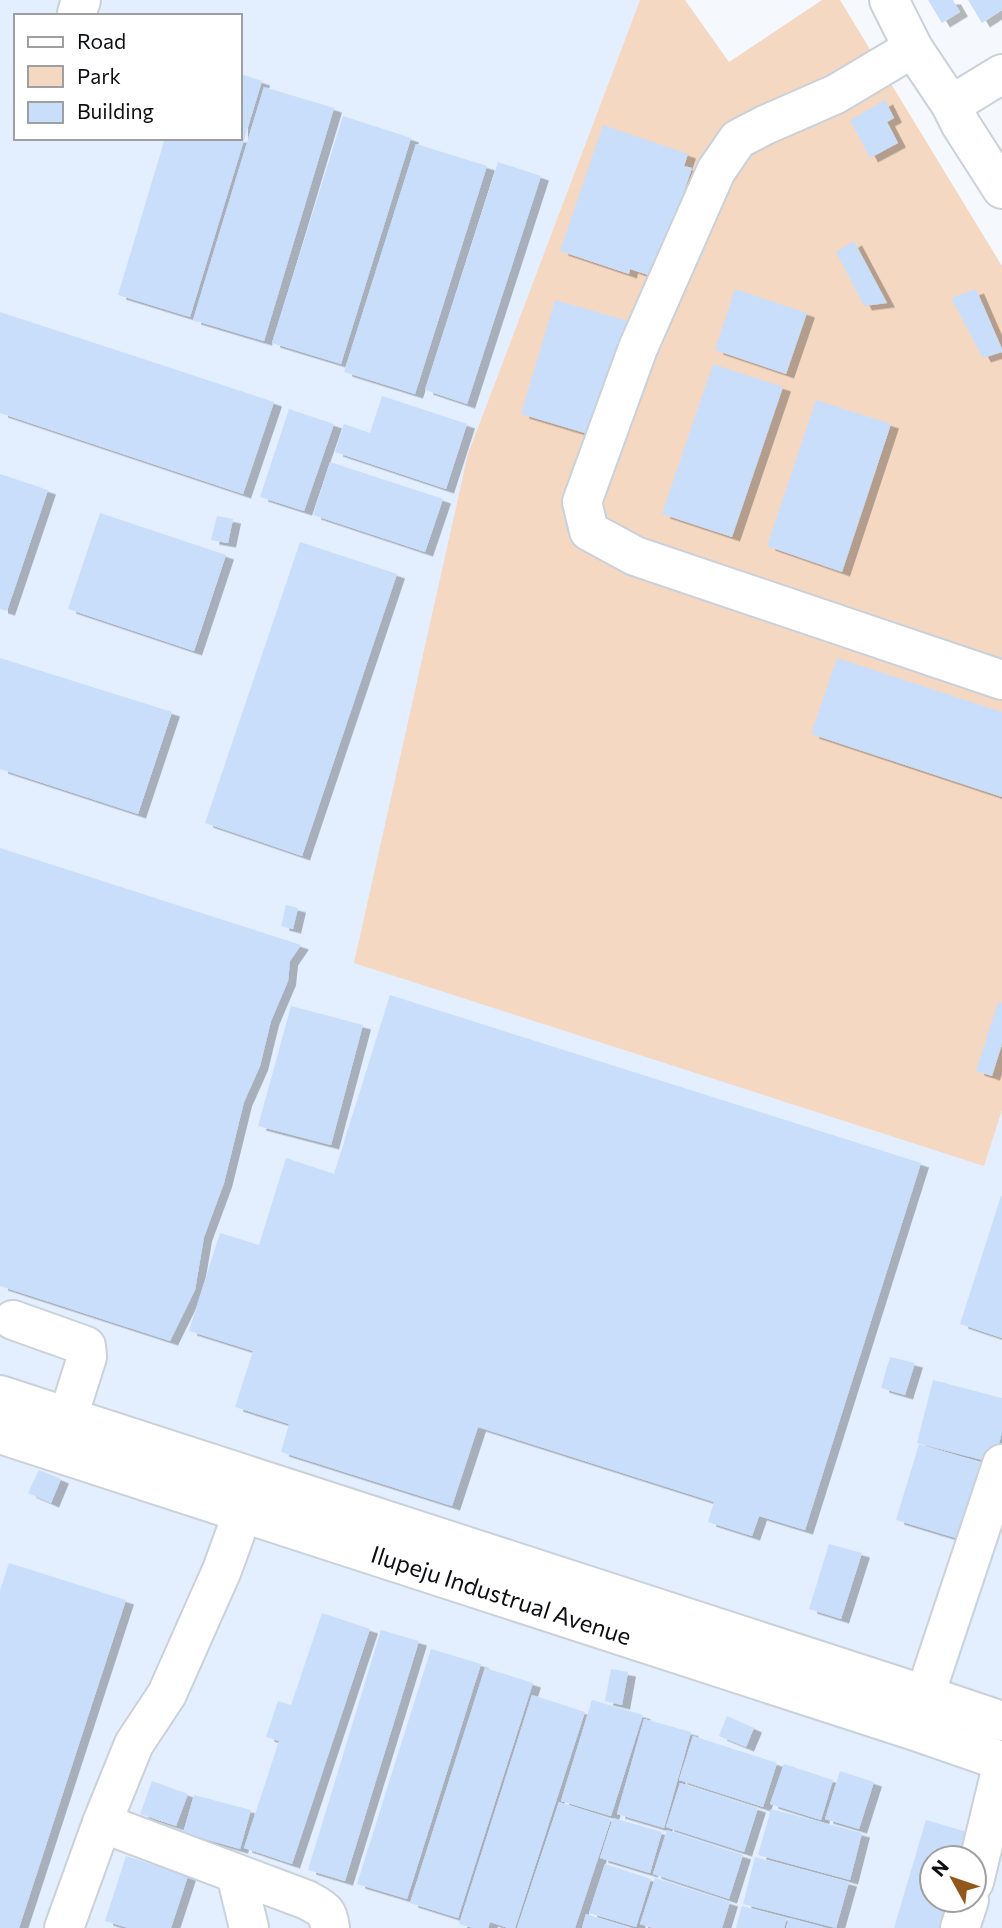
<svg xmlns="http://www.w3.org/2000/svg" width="1002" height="1928" viewBox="0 0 1002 1928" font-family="Commissioner,sans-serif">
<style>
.built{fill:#e3eefe;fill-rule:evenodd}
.green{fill:#f4d8c1}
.building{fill:#c9defb;filter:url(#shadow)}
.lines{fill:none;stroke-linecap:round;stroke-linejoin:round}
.minor-casing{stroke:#cad1d9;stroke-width:42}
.minor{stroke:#fff;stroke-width:38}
.labels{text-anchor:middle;stroke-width:5;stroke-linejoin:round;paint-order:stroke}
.street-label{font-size:24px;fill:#0d0f12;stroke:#fff}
</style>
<defs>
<filter id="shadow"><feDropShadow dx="8" dy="4.5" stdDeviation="0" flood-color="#0004"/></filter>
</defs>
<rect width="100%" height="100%" fill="#f5f9fe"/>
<!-- built -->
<path class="built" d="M0,0H640L468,454L983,1166L1002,1110V1928H0ZM16,16H240V138H16ZM932,1858H974V1900H932Z"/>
<!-- green -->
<path class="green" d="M640,0H685L729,62L822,0H840L1002,266V1110L984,1166L354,963L468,454Z"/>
<!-- building -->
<g class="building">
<path d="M928,0H953L960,12L942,23Z"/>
<path d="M968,0H1002V10L982,23Z"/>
<path d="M240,74L262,81L190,317L118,295L165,138H240Z"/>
<path d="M264,87L334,108L264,341L193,320Z"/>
<path d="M885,100L894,118L887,122L898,143L870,158L850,120Z"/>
<path d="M343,116L411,138L341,364L272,343Z"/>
<path d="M603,125L688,154L684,166L692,168L658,269L651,276L630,269L629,274L560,251Z"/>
<path d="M416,144L487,166L415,394L344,372Z"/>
<path d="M498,162L541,176L467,404L425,390Z"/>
<path d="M854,241L887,303L864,306L836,252Z"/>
<path d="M735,289L807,313L786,374L715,350Z"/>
<path d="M976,289L1002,349V352L983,358L951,298Z"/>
<path d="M555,300L632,322L598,437L521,414Z"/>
<path d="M0,312L274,402L243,494L0,413Z"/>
<path d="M713,364L783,387L732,537L662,514Z"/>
<path d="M382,396L467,424L446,489L335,452L344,424L370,433Z"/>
<path d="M816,400L891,424L842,572L767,546Z"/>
<path d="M289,409L334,424L304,511L260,497Z"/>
<path d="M330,462L443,499L425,552L313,515Z"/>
<path d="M0,474L48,490L7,611L0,609Z"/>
<path d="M100,513L226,555L194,651L68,609Z"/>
<path d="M217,516L233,519L228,543L211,540Z"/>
<path d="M300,542L397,574L302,856L205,823Z"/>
<path d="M0,658L172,712L138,814L0,769Z"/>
<path d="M837,658L1002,712V797L811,734Z"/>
<path d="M0,848L301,945L290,961L288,981L271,1021L260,1066L244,1102L224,1183L204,1237L195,1290L170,1341L0,1286Z"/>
<path d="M286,905L298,908L293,929L281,926Z"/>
<path d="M390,995L921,1163L805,1530L759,1516L752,1536L708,1522L714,1502L478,1427L452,1506L281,1452L289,1424L235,1407L253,1351L189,1331L220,1233L259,1245L286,1158L334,1174Z"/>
<path d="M998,1002L1002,1003V1044L992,1076L976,1071Z"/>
<path d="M291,1006L363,1025L331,1145L258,1126Z"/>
<path d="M1001,1196H1002V1338L960,1324Z"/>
<path d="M890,1357L915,1363L905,1395L881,1388Z"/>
<path d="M933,1380L1002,1398V1432L994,1463L917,1443Z"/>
<path d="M919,1444L992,1466L969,1542L896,1520Z"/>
<path d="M39,1470L61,1479L51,1503L28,1493Z"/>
<path d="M829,1544L862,1553L841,1619L809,1609Z"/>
<path d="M9,1563L126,1600L19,1928H0V1590Z"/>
<path d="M322,1613L370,1629L292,1864L244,1848L279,1741L266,1737L278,1701L291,1705Z"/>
<path d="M381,1630L419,1641L345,1881L308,1870Z"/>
<path d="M431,1649L481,1664L407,1899L357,1884Z"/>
<path d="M485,1668L533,1683L458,1918L410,1903Z"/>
<path d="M611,1669L628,1672L622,1705L605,1701Z"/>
<path d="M532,1695L585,1712L515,1928H508L490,1922L488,1928H473L459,1924Z"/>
<path d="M592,1700L643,1715L611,1816L561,1801Z"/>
<path d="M727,1716L754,1728L746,1747L719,1736Z"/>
<path d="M644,1719L691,1732L664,1828L617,1814Z"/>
<path d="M693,1736L777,1763L763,1807L679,1780Z"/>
<path d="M784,1764L833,1780L821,1820L770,1804Z"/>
<path d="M840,1771L874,1782L859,1829L825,1819Z"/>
<path d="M152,1781L188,1794L176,1826L140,1814Z"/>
<path d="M680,1783L758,1808L744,1852L666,1827Z"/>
<path d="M194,1795L251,1810L240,1849L183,1833Z"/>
<path d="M559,1802L611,1819L575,1928H517Z"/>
<path d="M771,1809L862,1833L850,1880L758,1855Z"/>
<path d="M613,1818L662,1832L650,1873L600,1858Z"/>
<path d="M926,1820L977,1835L971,1858H932V1900H958L950,1928H894Z"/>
<path d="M667,1830L743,1855L729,1899L653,1874Z"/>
<path d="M126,1856L188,1876L171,1928H128L105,1921Z"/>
<path d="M755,1857L849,1882L836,1928L743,1904Z"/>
<path d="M605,1864L651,1879L636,1927L589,1913Z"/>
<path d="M655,1878L730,1902L722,1928H653L640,1924Z"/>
<path d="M742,1906L787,1918L784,1928H736Z"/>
<path d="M586,1914L627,1927V1928H582Z"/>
<path d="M789,1918L822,1927V1928H786Z"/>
</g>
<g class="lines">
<!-- minor casing -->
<g class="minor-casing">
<g id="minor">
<path d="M889,0L913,48L951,105L961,125L1002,189"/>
<path d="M77,13L81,0"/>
<path d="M913,48L836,94L765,125L738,139L716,171L638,348L582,502L589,531L635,556L1002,680"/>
<path d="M951,105L1002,74"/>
<path d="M13,1320L86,1346L87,1357L68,1417"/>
<path d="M0,1395L925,1695L1002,1721"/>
<path d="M0,1434L915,1731L1002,1761"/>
<path d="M925,1695L1002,1464"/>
<path d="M102,1823L307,1900C323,1909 328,1910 330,1928"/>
<path d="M236,1874L249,1928"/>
<path d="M974,1882L1002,1766"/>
<path d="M64,1928L102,1823L134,1744L167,1694L222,1570L243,1512"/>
<path d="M960,1928L969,1900"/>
</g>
</g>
<!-- minor -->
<use href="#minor" class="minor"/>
</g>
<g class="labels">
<!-- street labels -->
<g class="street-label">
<text transform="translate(501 1596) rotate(18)" y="8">Ilupeju Industrual Avenue</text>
</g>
</g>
<!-- legend -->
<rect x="14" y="14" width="228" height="126" fill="#ffffff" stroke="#9e9fa0" stroke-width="2"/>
<rect x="28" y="37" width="35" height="10" fill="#ffffff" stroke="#9e9fa0" stroke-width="2"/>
<text x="77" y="49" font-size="21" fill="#0d0f12">Road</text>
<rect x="28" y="66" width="35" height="21" fill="#f4d8c1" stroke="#9e9fa0" stroke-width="2"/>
<text x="77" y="84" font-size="21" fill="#0d0f12">Park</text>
<rect x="28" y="102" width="35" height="21" fill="#c9defb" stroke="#9e9fa0" stroke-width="2"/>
<text x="77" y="119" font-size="21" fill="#0d0f12">Building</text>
<!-- north arrow -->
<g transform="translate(953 1879) rotate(310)"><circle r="33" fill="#ffffff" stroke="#9e9fa0" stroke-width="2"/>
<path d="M0-5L12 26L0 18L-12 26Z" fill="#94571a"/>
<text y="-10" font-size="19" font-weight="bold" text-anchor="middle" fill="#0d0f12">N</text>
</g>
</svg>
